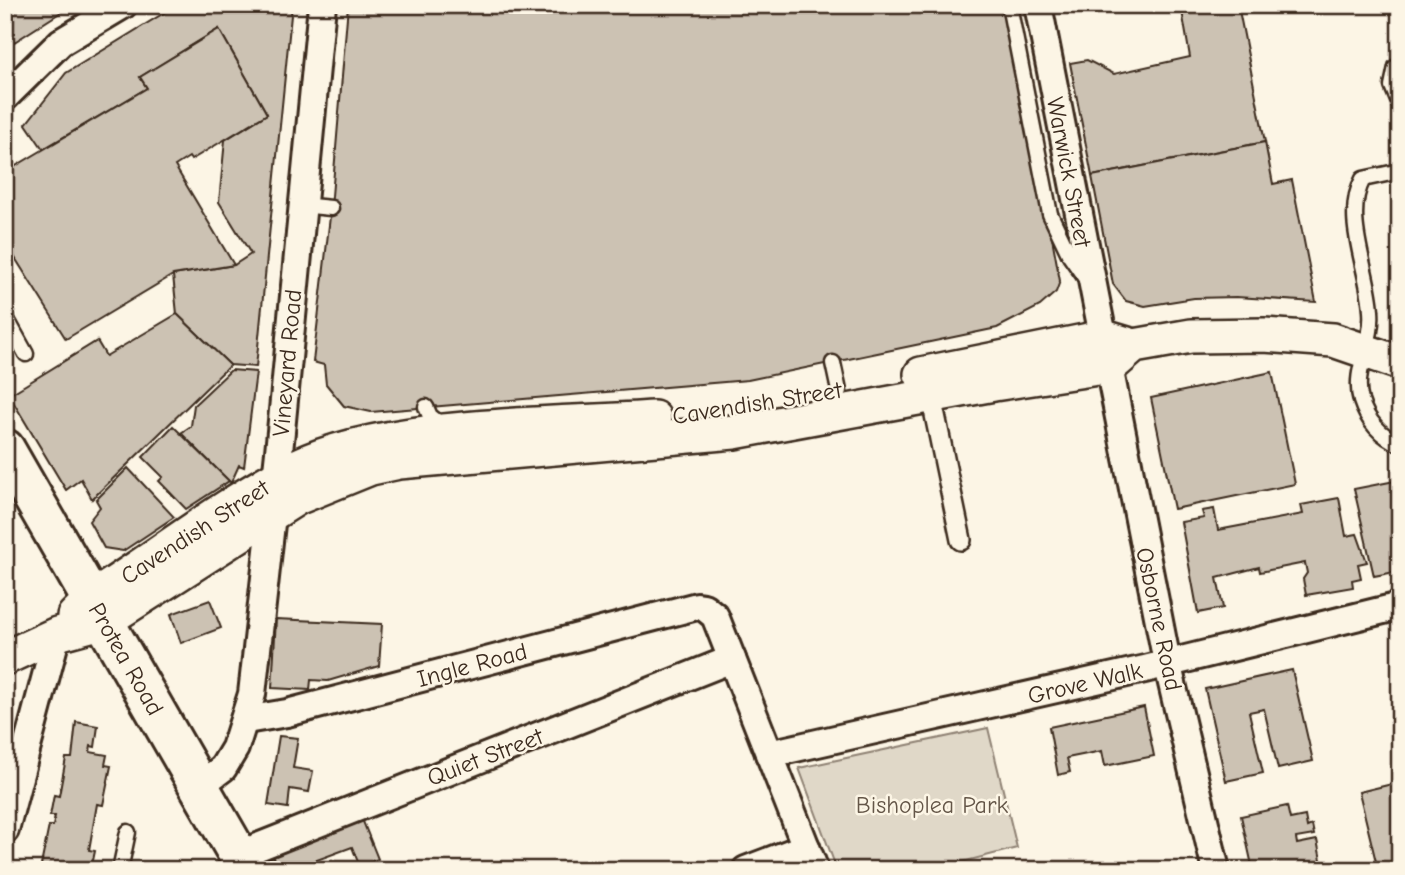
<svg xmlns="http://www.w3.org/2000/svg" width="1405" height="875" viewBox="0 0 1405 875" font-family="'Comic Neue',sans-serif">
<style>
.green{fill:#e0d8c8;stroke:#8e8173;stroke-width:2}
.building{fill:#ccc2b3;stroke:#3b2a1e;stroke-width:2}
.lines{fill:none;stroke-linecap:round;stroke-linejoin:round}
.service-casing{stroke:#3b2a1e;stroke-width:19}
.pedestrian-casing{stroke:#3b2a1e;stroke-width:24}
.minor-casing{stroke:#3b2a1e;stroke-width:32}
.tertiary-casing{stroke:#3b2a1e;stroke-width:38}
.secondary-casing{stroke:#3b2a1e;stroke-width:44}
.service{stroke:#fcf5e5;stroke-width:14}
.pedestrian{stroke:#fcf5e5;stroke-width:19}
.minor{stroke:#fcf5e5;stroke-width:26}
.tertiary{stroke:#fcf5e5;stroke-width:33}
.secondary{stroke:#fcf5e5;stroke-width:38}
.labels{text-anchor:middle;stroke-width:5;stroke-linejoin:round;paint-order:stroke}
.street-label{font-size:24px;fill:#3b2a1e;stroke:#fcf5e5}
.park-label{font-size:24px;fill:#645648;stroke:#fcf5e5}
</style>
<rect width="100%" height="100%" fill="#fcf5e5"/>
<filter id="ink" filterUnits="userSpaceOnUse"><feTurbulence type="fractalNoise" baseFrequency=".0143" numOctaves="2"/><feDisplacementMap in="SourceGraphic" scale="14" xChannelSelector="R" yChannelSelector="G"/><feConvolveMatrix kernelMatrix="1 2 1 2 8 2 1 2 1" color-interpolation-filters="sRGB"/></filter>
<g filter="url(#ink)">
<!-- green -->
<path class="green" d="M988,728L1017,848L962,862L963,870H837L799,768Z"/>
<!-- building -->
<g class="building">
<path d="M5,5H72L5,48Z"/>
<path d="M177,5H292L256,367L230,365L177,314L173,275L234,265L251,254L219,202L225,140L267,114L219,29L140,77L147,88L43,149L26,124L66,73Z"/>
<path d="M348,5H1009L1060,281L1056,292L1040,306L997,328L748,380L371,412L344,406L326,384L324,365L313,362L331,208Z"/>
<path d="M1181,5H1238L1265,142L1092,176L1070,63L1087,60L1114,74L1190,57Z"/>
<path d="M219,29L267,114L191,160L189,157L175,166L234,265L173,275L66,339L5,242V177L14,167L147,88L140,77Z"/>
<path d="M1265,142L1273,184L1292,180L1316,302L1236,297L1194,298L1145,306L1126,301L1113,284L1092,176Z"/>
<path d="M177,314L230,365L92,499L81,479L66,490L9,395L97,341L106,356Z"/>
<path d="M231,370L256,372L244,467L239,465L231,483L181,433L191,426L194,405Z"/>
<path d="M1272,372L1295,484L1174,509L1151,398Z"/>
<path d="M173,426L229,481L186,509L159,481L163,477L143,457Z"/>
<path d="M128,468L174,517L123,551L104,548L89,521L100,507L96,500Z"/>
<path d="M1400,480V571L1374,576L1354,489Z"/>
<path d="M1339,498L1346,536L1357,534L1367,562L1358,564L1361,578L1352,580L1353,587L1306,595L1303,579L1307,573L1305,563L1260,572L1259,567L1217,578L1223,608L1198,613L1181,522L1204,518L1202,511L1214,509L1218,530L1303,514L1301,505Z"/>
<path d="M210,600L221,628L181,643L171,614Z"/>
<path d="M276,619L382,624L379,666L328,681L311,680L310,690L272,688Z"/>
<path d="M1292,670L1313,761L1278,769L1264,709L1249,712L1263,773L1226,781L1205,689Z"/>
<path d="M1144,707L1154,756L1105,766L1102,751L1067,758L1070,772L1058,775L1049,727Z"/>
<path d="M76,722L98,726L95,747L91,746L90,752L107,755L105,765L111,766L103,805L97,804L89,850L95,851L91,870H40L49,826H53L55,816H50L54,795L59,796L66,758H72Z"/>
<path d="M279,736L298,738L293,768L313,771L309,792L290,789L288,808L268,805Z"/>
<path d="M1392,784L1400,817V870H1378L1359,792Z"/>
<path d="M1287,806L1290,819L1305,816L1307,827L1312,825L1314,835L1296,838L1297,844L1317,840L1323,870H1253L1241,816Z"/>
<path d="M360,814L378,859L360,867L352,847L290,870H279L271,850Z"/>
</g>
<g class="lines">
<!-- service casing -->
<g class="service-casing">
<g id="service">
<path d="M1009,5L1050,214L1070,256L1086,279"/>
<path d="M1396,67L1392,86L1400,105"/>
<path d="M1400,171L1363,179C1342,217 1369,270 1371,311C1374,343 1352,370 1361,401C1367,420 1381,437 1400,444"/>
<path d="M301,205L331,208"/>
<path d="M5,316L26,354"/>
<path d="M833,363L839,391"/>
<path d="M426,407L430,416L443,426"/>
<path d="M120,870L128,832"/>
</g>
</g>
<!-- pedestrian casing -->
<g class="pedestrian-casing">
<path id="pedestrian" d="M935,415L961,540"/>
</g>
<!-- minor casing -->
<g class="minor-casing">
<g id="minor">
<path d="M1038,5L1167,662L1216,870"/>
<path d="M5,97L61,42L123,5"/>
<path d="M246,720L287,713L697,606L704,607L715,616L815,870"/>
<path d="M769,754L1145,669L1400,606"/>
<path d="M199,786L223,768L235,748L252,694L279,452L322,5"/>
<path d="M5,830L57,634"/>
<path d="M238,855L732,659"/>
<path d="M746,870L806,847"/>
</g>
</g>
<!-- tertiary casing -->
<g class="tertiary-casing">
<g id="tertiary">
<path d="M921,374L1104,337L1134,346"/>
<path d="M74,616L92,598C159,555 227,502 297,466C387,422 553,425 654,418"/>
<path d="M5,658L57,634L105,621L297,498L371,468L399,462L734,432L994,384L1111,366L1134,346L1191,336L1264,335L1333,340L1400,363"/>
</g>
</g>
<!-- secondary casing -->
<g class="secondary-casing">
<path id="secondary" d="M5,449L247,870"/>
</g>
<!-- service -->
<use href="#service" class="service"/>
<!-- pedestrian -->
<use href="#pedestrian" class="pedestrian"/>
<!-- minor -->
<use href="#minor" class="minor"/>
<!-- tertiary -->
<use href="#tertiary" class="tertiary"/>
<!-- secondary -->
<use href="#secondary" class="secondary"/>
</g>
</g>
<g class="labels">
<!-- street labels -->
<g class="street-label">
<text transform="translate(1069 172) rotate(79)" y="8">Warwick Street</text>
<text transform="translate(287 363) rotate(-85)" y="8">Vineyard Road</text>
<text transform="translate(757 403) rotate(-9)" y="8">Cavendish Street</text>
<text transform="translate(195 532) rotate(-33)" y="8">Cavendish Street</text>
<text transform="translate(1159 619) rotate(78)" y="8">Osborne Road</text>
<text transform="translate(126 659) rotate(60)" y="8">Protea Road</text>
<text transform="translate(472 665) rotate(-15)" y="8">Ingle Road</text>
<text transform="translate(1085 683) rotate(-13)" y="8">Grove Walk</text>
<text transform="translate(485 757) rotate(-21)" y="8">Quiet Street</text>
</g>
<!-- park labels -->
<g class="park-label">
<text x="932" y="813">Bishoplea Park</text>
</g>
</g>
<!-- margin -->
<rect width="1405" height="875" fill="none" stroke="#fcf5e5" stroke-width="28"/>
<rect x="14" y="14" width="1377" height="847" fill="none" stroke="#3b2a1e" stroke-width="2.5" filter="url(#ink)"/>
</svg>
